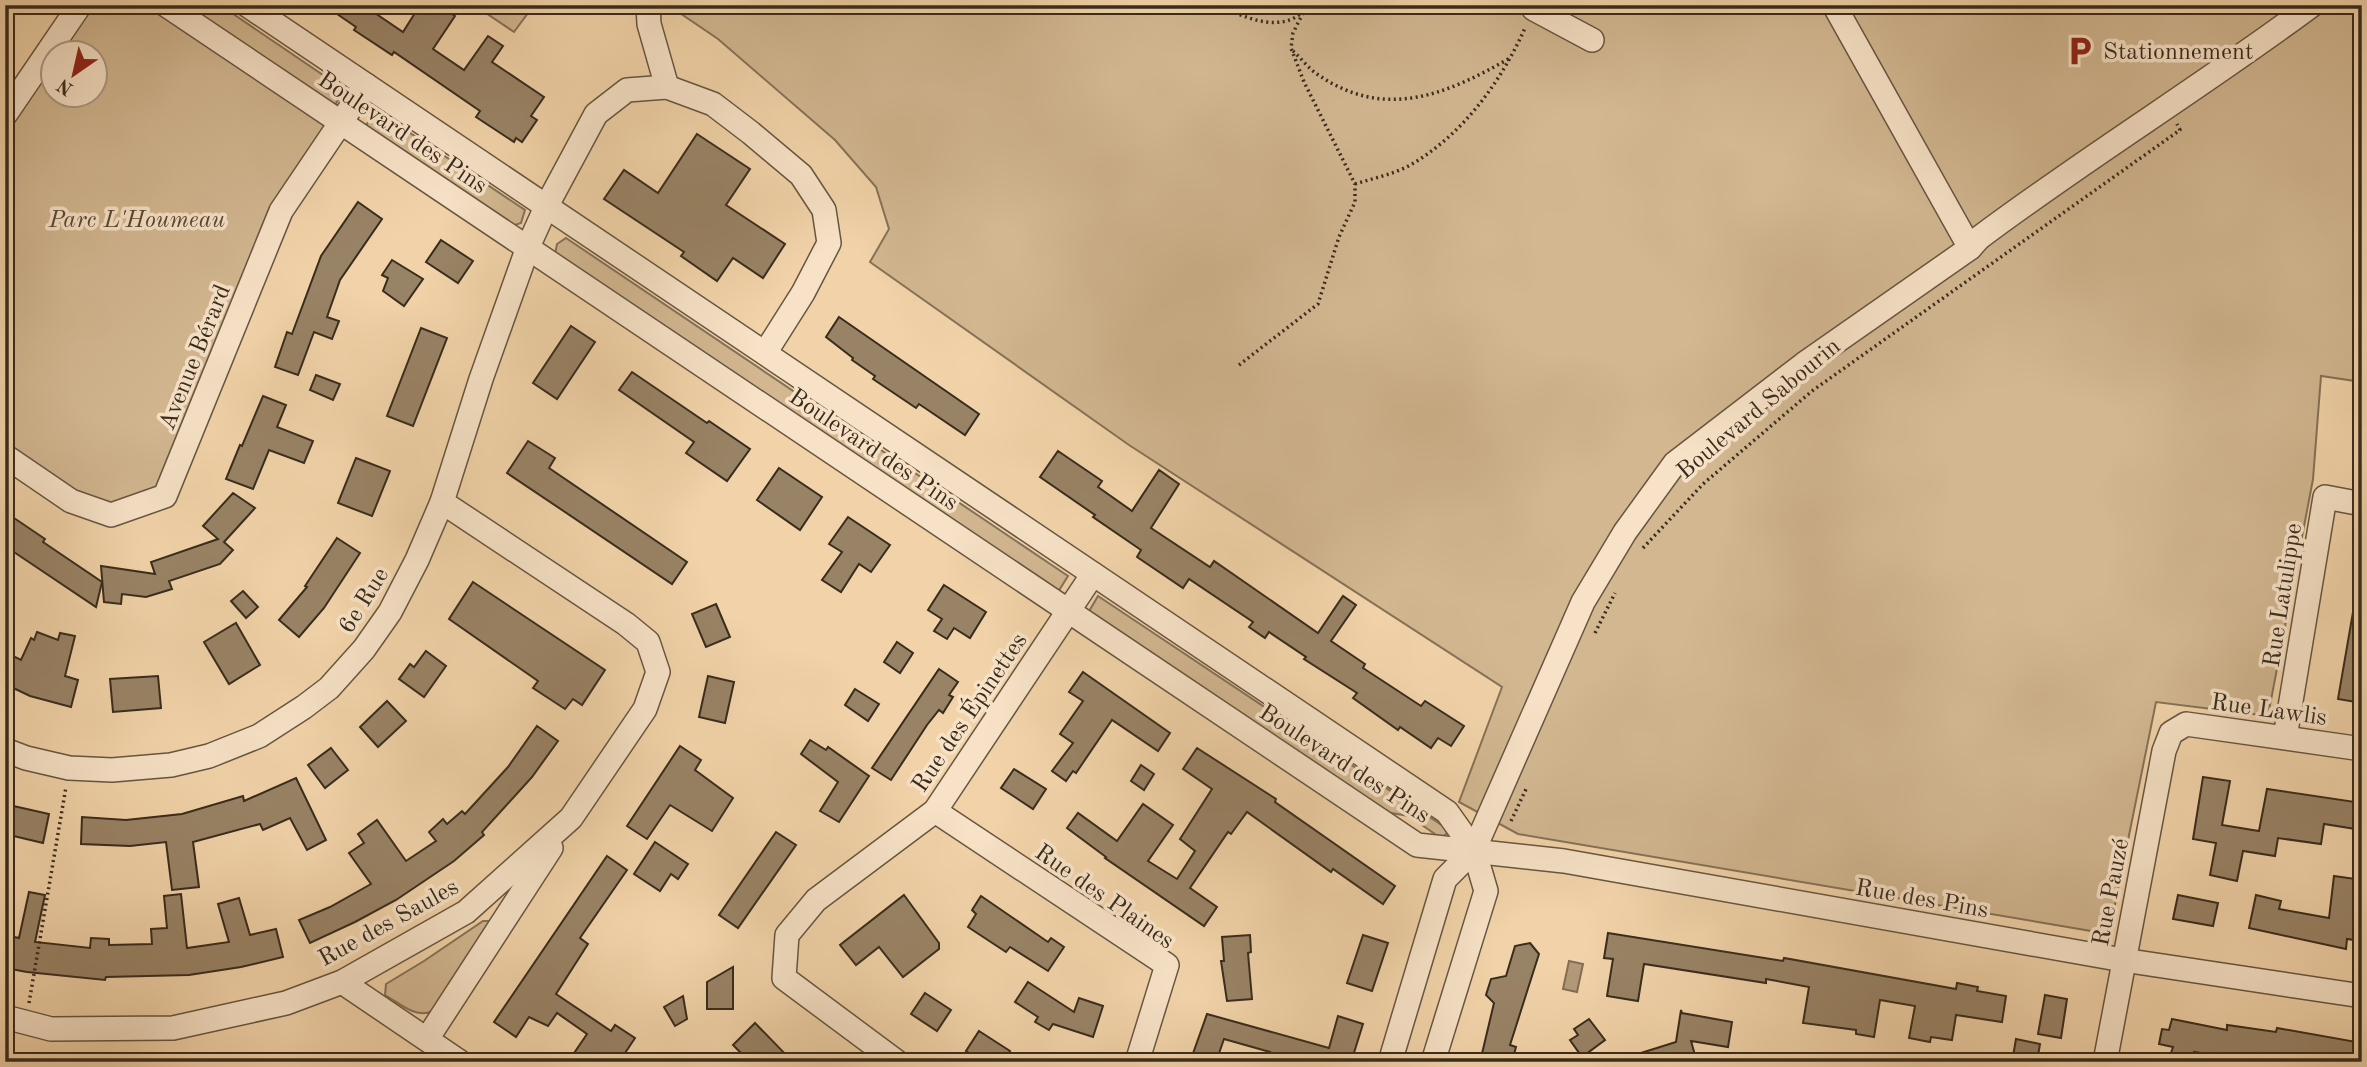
<svg xmlns="http://www.w3.org/2000/svg" width="2367" height="1067" viewBox="0 0 2367 1067" font-family="'Old Standard TT',serif">
<style>
.green{fill:#d2b791;stroke:#857257;stroke-width:2;fill-rule:evenodd}
.water{fill:#b39a79;stroke:#826e54;stroke-width:2}
.building{fill:#998366;stroke:#382c1d;stroke-width:2}
.lines{fill:none;stroke-linecap:round;stroke-linejoin:round}
.minor-casing{stroke:#665640;stroke-width:26}
.path{stroke:#382c1d;stroke-width:3.5;stroke-dasharray:2 3.5;stroke-linecap:butt}
.minor{stroke:#f7e2c7;stroke-width:23}
.labels{text-anchor:middle;stroke-width:7;stroke-linejoin:round;paint-order:stroke}
.poi-label{font-size:24px;fill:#382c1d;stroke:#f7e2c7;text-anchor:start}
.street-label{font-size:24px;fill:#382c1d;stroke:#f7e2c7}
.park-label{font-size:24px;font-style:italic;fill:#574834;stroke:#f7e2c7}
</style>
<rect width="100%" height="100%" fill="#f2d3a9"/>
<filter id="stains"><feTurbulence type="fractalNoise" baseFrequency=".00286" numOctaves="4"/><feColorMatrix values="0 0 0 0 .2 0 0 0 0 .09 0 0 0 0 .02 0 0 0 .5 -.17"/></filter>
<radialGradient id="worn" r=".72"><stop offset=".6" stop-color="#630" stop-opacity="0"/><stop offset="1" stop-color="#630" stop-opacity=".3"/></radialGradient>
<!-- green -->
<g class="green">
<path d="M80,5H166L342,123L281,211L165,496L111,515L5,456V116ZM52,52H94V94H52Z"/>
<path d="M185,5H220L345,90L334,106Z"/>
<path d="M474,5H534L514,32Z"/>
<path d="M668,5H2362V382L2321,376L2313,479L2268,716L2156,702L2109,934L1518,834L1459,802L1502,687L1129,445L870,262L889,229L876,187L835,140L718,39Z"/>
<path d="M376,110L525,210L521,223L512,226L365,127Z"/>
<path d="M566,238L1068,576L1058,592L555,254L557,244Z"/>
<path d="M1098,596L1449,830L1442,839L1409,816L1385,812L1088,613Z"/>
<path d="M483,921H490L434,1011C415,1019 401,1004 385,995L386,984L424,961Z"/>
</g>
<!-- water -->
<path class="water" d="M1569,961L1583,964L1577,992L1563,989Z"/>
<!-- building -->
<g class="building">
<path d="M324,5H363L403,32L420,5H438L455,16L433,49L464,70L488,36L503,46L492,62L544,97L531,116L537,120L522,142L516,138L514,142L476,117L480,111L394,52L392,55L354,30L356,27Z"/>
<path d="M697,134L750,169L726,205L785,244L763,278L733,258L717,281L681,256L684,252L604,199L624,170L658,193Z"/>
<path d="M358,202L382,219L340,280L327,317L339,321L332,339L314,332L298,375L275,367L287,332L292,334L321,256Z"/>
<path d="M441,240L473,261L458,283L426,262Z"/>
<path d="M392,260L423,279L404,306L383,291L388,278L382,275Z"/>
<path d="M839,317L979,414L965,435L919,404L916,408L873,379L875,376L852,360L853,358L826,337Z"/>
<path d="M571,326L595,342L557,399L533,383Z"/>
<path d="M421,328L447,338L413,426L387,416Z"/>
<path d="M632,372L707,423L709,421L750,449L727,481L686,453L694,442L619,390Z"/>
<path d="M316,375L340,384L333,400L310,390Z"/>
<path d="M263,396L286,405L277,427L313,441L304,463L269,450L253,489L226,479L240,445L242,446Z"/>
<path d="M528,441L555,458L549,468L687,562L672,584L507,473Z"/>
<path d="M1058,451L1102,481L1098,487L1132,511L1159,470L1179,484L1151,528L1210,567L1214,561L1318,633L1343,596L1356,605L1331,641L1365,664L1363,668L1421,706L1425,701L1464,726L1451,746L1438,738L1431,748L1400,727L1398,730L1353,698L1357,693L1304,659L1306,657L1269,632L1265,638L1249,627L1253,622L1189,579L1183,588L1137,557L1141,550L1093,517L1095,515L1040,477Z"/>
<path d="M356,458L390,471L372,516L338,503Z"/>
<path d="M779,468L822,497L800,530L757,500Z"/>
<path d="M233,493L255,508L224,542L233,550L220,564L169,581L172,589L146,597L122,594L121,604L104,602L101,566L155,574L151,562L218,539L203,526Z"/>
<path d="M848,517L890,545L871,572L859,564L841,592L822,580L842,552L829,544Z"/>
<path d="M14,518L45,539L43,542L102,582L96,607L5,546V531Z"/>
<path d="M337,538L360,553L324,608L299,637L279,620L307,587L305,586Z"/>
<path d="M473,582L605,670L582,705L573,699L565,709L533,688L538,681L449,619Z"/>
<path d="M944,585L986,612L970,638L954,628L947,639L934,631L942,619L928,610Z"/>
<path d="M243,591L258,607L246,618L231,601Z"/>
<path d="M716,604L730,637L706,647L692,614Z"/>
<path d="M2353,612L2362,613V703L2338,699Z"/>
<path d="M236,623L260,665L229,684L204,642Z"/>
<path d="M37,632L58,640L60,633L75,636L65,676L78,680L71,707L30,696L5,684V652L21,660L31,638L34,640Z"/>
<path d="M897,642L913,653L900,673L884,662Z"/>
<path d="M426,651L446,666L424,697L399,679L410,664L414,667Z"/>
<path d="M939,669L958,682L949,695L953,697L943,713L939,710L927,725L891,780L872,768Z"/>
<path d="M1083,672L1170,733L1158,751L1112,720L1076,773L1073,771L1066,781L1052,771L1073,743L1060,734L1083,701L1069,692Z"/>
<path d="M158,676L161,708L113,712L110,679Z"/>
<path d="M708,676L734,682L725,723L699,717Z"/>
<path d="M855,689L879,704L868,721L845,705Z"/>
<path d="M387,701L406,721L378,747L360,727Z"/>
<path d="M537,726L558,741L532,777L482,832L484,835L454,861L396,900L355,922L310,943L299,920L330,907L371,884L349,853L364,843L358,834L377,820L406,861L436,841L429,832L443,819L447,824L462,811L465,814L508,767Z"/>
<path d="M810,740L826,750L828,747L869,776L839,822L820,811L838,782L801,754Z"/>
<path d="M680,746L701,760L695,770L733,798L712,831L670,805L647,839L627,826Z"/>
<path d="M331,748L348,770L325,788L308,765Z"/>
<path d="M1197,748L1276,799L1275,802L1395,886L1383,904L1333,869L1331,872L1247,812L1231,834L1228,832L1190,888L1217,907L1204,926L1105,858L1106,857L1067,828L1078,813L1117,841L1143,804L1173,825L1148,861L1177,879L1195,851L1180,839L1212,789L1183,769Z"/>
<path d="M1141,765L1154,774L1144,790L1131,781Z"/>
<path d="M1014,769L1046,789L1033,809L1001,788Z"/>
<path d="M2203,777L2230,781L2222,825L2259,831L2267,789L2362,803V830L2324,824L2321,844L2278,838L2275,856L2243,851L2237,881L2210,875L2216,843L2193,839Z"/>
<path d="M296,778L326,840L307,850L290,818L263,830L260,824L193,842L199,887L172,890L166,842L130,846L81,844L82,817L126,820L182,814L243,796L244,801Z"/>
<path d="M9,805L49,814L43,843L5,834Z"/>
<path d="M776,832L796,845L738,928L719,915Z"/>
<path d="M655,842L688,864L678,879L671,874L660,891L634,874Z"/>
<path d="M607,856L627,870L580,938L588,944L556,994L611,1031L615,1025L635,1038L619,1062H568L587,1034L557,1013L548,1026L529,1017L516,1037L494,1022Z"/>
<path d="M2334,876L2356,879L2354,896H2362V941L2347,939L2346,949L2249,928L2256,895L2281,901L2279,909L2329,918Z"/>
<path d="M29,892L45,895L35,942L90,948L91,938L109,939V945L152,944L151,929L167,928L164,896L181,894L187,948L229,942L218,904L239,898L250,935L276,929L283,957L241,967L189,975L106,977L105,980L27,972L5,968V935L19,938Z"/>
<path d="M904,895L939,943V949L903,977L879,947L856,965L840,945Z"/>
<path d="M2178,895L2218,903L2213,926L2173,919Z"/>
<path d="M981,896L1048,942L1051,938L1064,947L1048,971L1010,947L1006,952L968,927L976,914L972,910Z"/>
<path d="M1608,933L1783,961L1784,958L1956,989L1957,983L1978,987L1977,991L2006,996L2002,1022L1956,1015L1952,1040L1931,1037L1930,1042L1909,1038L1915,1006L1880,1000L1874,1037L1856,1034V1030L1803,1023L1809,987L1766,979V983L1644,964L1638,1001L1607,996L1613,959L1604,958Z"/>
<path d="M1250,935L1251,952L1248,953L1252,999L1227,1001L1221,961H1224L1222,937Z"/>
<path d="M1363,935L1388,943L1372,991L1347,983Z"/>
<path d="M1530,943L1539,954L1510,1045L1516,1047L1512,1062H1480L1494,1003L1486,995L1491,979L1506,976L1515,946Z"/>
<path d="M733,967V1009H707V982Z"/>
<path d="M1028,982L1074,1012L1079,998L1103,1006L1093,1037L1053,1024L1049,1030L1035,1022L1038,1017L1015,1002Z"/>
<path d="M925,993L951,1010L937,1031L911,1014Z"/>
<path d="M2045,995L2067,999L2061,1038L2038,1034Z"/>
<path d="M683,996L687,1019L675,1026L664,1007Z"/>
<path d="M1681,1010L1682,1013L1732,1022L1728,1047L1691,1041L1697,1062H1626L1625,1058L1676,1042Z"/>
<path d="M1207,1014L1329,1048L1338,1016L1363,1024L1353,1056L1361,1058V1062H1267L1270,1052L1224,1039L1216,1062H1190Z"/>
<path d="M1589,1019L1605,1040L1582,1057L1570,1040L1578,1035L1574,1029Z"/>
<path d="M2172,1019L2227,1030V1025L2276,1032L2277,1028L2362,1043V1062H2303L2258,1053L2257,1062L2194,1052L2193,1057L2171,1053L2173,1047L2159,1044L2162,1029L2169,1030Z"/>
<path d="M755,1023L793,1062H734L742,1054L733,1045Z"/>
<path d="M979,1031L1010,1051L1003,1062H983L966,1051Z"/>
<path d="M2016,1039L2040,1044L2037,1062H2012Z"/>
</g>
<g class="lines">
<!-- minor casing -->
<g class="minor-casing">
<g id="minor">
<path d="M166,5L1417,845L1564,861L2123,960L2362,996"/>
<path d="M247,5L1447,812L1474,850L1486,891L1433,1062"/>
<path d="M648,5L649,24L667,87"/>
<path d="M1534,5V9L1592,40"/>
<path d="M1834,5L1970,248"/>
<path d="M5,115L80,5"/>
<path d="M5,456L71,501L111,515L165,496L281,211L366,85"/>
<path d="M2285,737L2325,497L2362,504"/>
<path d="M5,750L26,758L69,768L112,770L171,765L209,756L259,736L304,707L329,688L364,649L390,612L417,560L442,502L481,379L528,247L546,207L596,114L627,90L667,87L713,104L751,133L801,175L824,210L829,243L803,293L765,353"/>
<path d="M935,811L1167,965L1137,1062"/>
<path d="M342,982L460,1062"/>
<path d="M5,1017L51,1029L173,1028L286,1003L342,982L466,912L571,818L645,709L658,672L648,642L626,624L442,502"/>
<path d="M427,1039L551,848"/>
<path d="M897,1062L784,978L787,935L816,900L935,811L1093,574"/>
<path d="M1390,1062L1445,879L1474,850L1583,602L1625,532L1675,463L1804,364L1970,248L1979,238C2087,157 2203,86 2312,5"/>
<path d="M2105,1062L2164,751L2171,733L2186,724L2362,749"/>
</g>
</g>
<!-- path -->
<g class="path">
<path d="M1220,5C1245,19 1288,36 1308,5"/>
<path d="M1293,51C1301,58 1308,68 1317,74C1384,121 1446,95 1510,58"/>
<path d="M1355,184C1374,178 1395,174 1412,164C1463,134 1501,82 1525,28"/>
<path d="M1239,365L1318,304L1339,237L1355,202V184L1304,82L1291,48L1293,33L1303,13"/>
<path d="M1643,548L1703,484L1812,391L2180,130L2177,124"/>
<path d="M1595,633L1615,593"/>
<path d="M1511,821L1527,787"/>
<path d="M29,1003L66,787"/>
</g>
<!-- minor -->
<use href="#minor" class="minor"/>
</g>
<!-- icons -->
<defs>
<g id="parking-bare" transform="scale(2.415)"><path d="M-3.5-5.5H1a3.5 3.5 0 0 1 0 7H-1V5.5H-3.5ZM-1-3.4V-.6H.8a1.4 1.4 0 0 0 0-2.8Z" fill="#8f2418" stroke="#f7e2c7" stroke-width="2.5" paint-order="stroke"/></g>
</defs>
<g fill-rule="evenodd">
<use href="#parking-bare" x="2080" y="51"/>
</g>
<g class="labels">
<!-- poi labels -->
<g class="poi-label">
<text x="2103" y="59">Stationnement</text>
</g>
<!-- street labels -->
<g class="street-label">
<text transform="translate(403 132) rotate(34)" y="8">Boulevard des Pins</text>
<text transform="translate(194 357) rotate(-68)" y="8">Avenue Bérard</text>
<text transform="translate(1758 408) rotate(-40)" y="8">Boulevard Sabourin</text>
<text transform="translate(874 449) rotate(34)" y="8">Boulevard des Pins</text>
<text transform="translate(2282 595) rotate(-81)" y="8">Rue Latulippe</text>
<text transform="translate(363 600) rotate(-58)" y="8">6e Rue</text>
<text transform="translate(2269 709) rotate(8)" y="8">Rue Lawlis</text>
<text transform="translate(969 712) rotate(-56)" y="8">Rue des Épinettes</text>
<text transform="translate(1345 763) rotate(33)" y="8">Boulevard des Pins</text>
<text transform="translate(2110 892) rotate(-79)" y="8">Rue Pauzé</text>
<text transform="translate(1105 896) rotate(35)" y="8">Rue des Plaines</text>
<text transform="translate(1922 898) rotate(10)" y="8">Rue des Pins</text>
<text transform="translate(388 922) rotate(-29)" y="8">Rue des Saules</text>
</g>
<!-- park labels -->
<g class="park-label">
<text x="137" y="227">Parc L'Houmeau</text>
</g>
</g>
<!-- margin -->
<rect width="2367" height="1067" fill="none" stroke="#f2d3a9" stroke-width="28"/>
<rect x="7" y="7" width="2353" height="1053" fill="none" stroke="#382c1d" stroke-width="3.5"/>
<rect x="14" y="14" width="2339" height="1039" fill="none" stroke="#382c1d" stroke-width="2"/>
<!-- north arrow -->
<g transform="translate(74 74) rotate(214)"><circle r="33" fill="#f7e2c7" stroke="#ab9983" stroke-width="2"/>
<path d="M0-5L12 26L0 18L-12 26Z" fill="#8f2418"/>
<text y="-10" font-size="19" font-weight="bold" text-anchor="middle" fill="#382c1d">N</text>
</g>
<rect width="100%" height="100%" filter="url(#stains)"/>
<rect width="100%" height="100%" fill="url(#worn)"/>
</svg>
